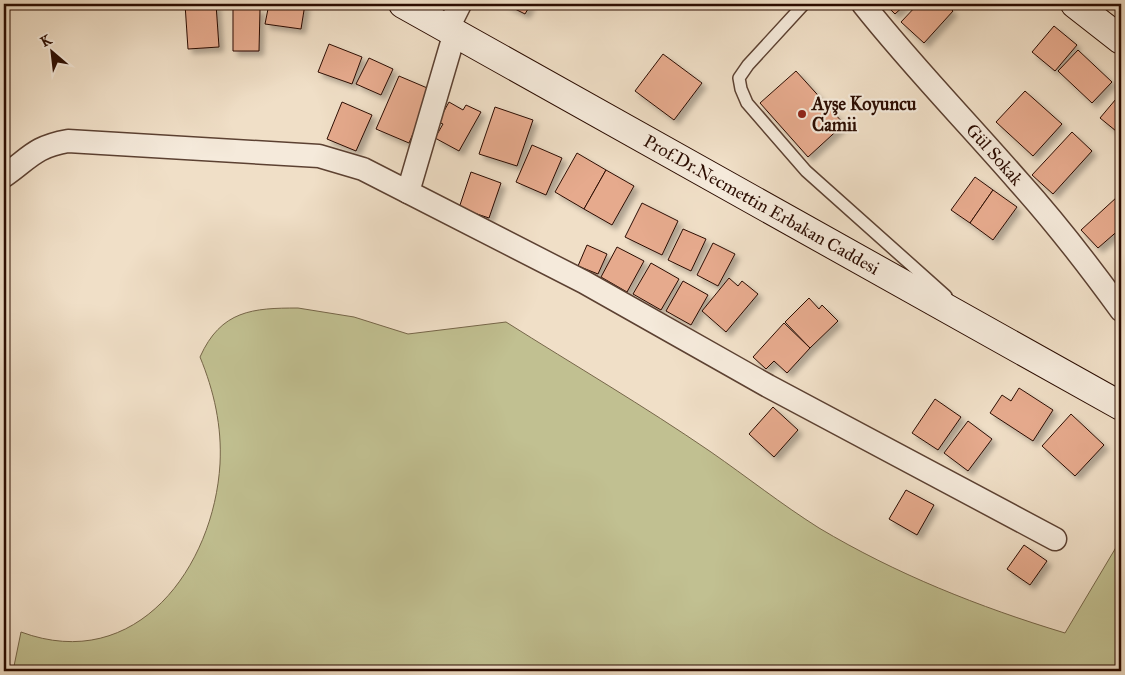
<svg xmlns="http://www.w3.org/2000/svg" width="1125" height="675" viewBox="0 0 1125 675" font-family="'IM FELL Great Primer',serif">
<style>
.grass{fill:#c1c091;stroke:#766649}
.building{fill:#e6aa8d;stroke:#2b0c01;filter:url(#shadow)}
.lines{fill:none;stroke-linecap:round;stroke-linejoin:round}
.lane-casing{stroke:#5c4132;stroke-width:14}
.street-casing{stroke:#5c4132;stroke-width:25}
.secondary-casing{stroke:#2b0c01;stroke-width:30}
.lane{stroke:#f5eadb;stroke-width:11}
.street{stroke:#f5eadb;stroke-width:22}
.secondary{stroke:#f5eadb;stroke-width:28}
.poi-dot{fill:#8f2418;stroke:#f5eadb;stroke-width:2}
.labels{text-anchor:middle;stroke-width:4.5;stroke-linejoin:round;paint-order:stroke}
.poi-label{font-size:18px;font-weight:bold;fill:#2b0c01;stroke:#f5eadb;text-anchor:start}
.street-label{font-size:18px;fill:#2b0c01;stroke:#f5eadb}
</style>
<defs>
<filter id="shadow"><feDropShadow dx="4.5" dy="4.5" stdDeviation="2.5" flood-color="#0004"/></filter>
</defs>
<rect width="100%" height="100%" fill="#f0dfc7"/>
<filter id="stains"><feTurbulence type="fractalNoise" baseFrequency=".004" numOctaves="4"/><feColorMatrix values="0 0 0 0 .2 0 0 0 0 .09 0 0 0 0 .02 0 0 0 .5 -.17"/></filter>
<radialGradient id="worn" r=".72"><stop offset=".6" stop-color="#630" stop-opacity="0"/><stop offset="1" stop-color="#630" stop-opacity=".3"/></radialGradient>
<!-- grass -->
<path class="grass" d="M298,308L354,317L408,334L506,322C574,365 644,406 711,452C747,477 781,504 819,528C896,574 979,607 1065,633L1121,539V671H13L21,632C137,675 214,566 220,464C222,426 214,391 200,357C221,310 253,308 298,308Z"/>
<!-- building -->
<g class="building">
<path d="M185,4H216L219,47L188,49Z"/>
<path d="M269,4H305L301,29L265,24Z"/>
<path d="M505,4H531L525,14Z"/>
<path d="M885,4H906L895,14Z"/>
<path d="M918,4H945L953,11L924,43L901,22Z"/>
<path d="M233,9H260L259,51H233Z"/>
<path d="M1054,26L1077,45L1055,71L1032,52Z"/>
<path d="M329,44L362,57L352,84L318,72Z"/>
<path d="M1078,50L1112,82L1092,103L1058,71Z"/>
<path d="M663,54L702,83L674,120L635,91Z"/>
<path d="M369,58L393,69L381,95L356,84Z"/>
<path d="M796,71L844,124L808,157L760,103Z"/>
<path d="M399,76L432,90L409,143L376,129Z"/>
<path d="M1025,91L1062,124L1033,156L996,122Z"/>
<path d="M1121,93V135L1100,118Z"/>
<path d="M342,102L372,115L356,151L327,139Z"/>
<path d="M449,102L463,110L466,105L481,112L459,151L435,138L443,124L438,122Z"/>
<path d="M495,107L533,120L517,166L479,154Z"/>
<path d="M1072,132L1092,151L1053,194L1032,175Z"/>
<path d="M532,145L562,158L546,195L516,182Z"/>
<path d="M577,153L606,170L584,209L555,192Z"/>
<path d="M606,170L634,186L612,225L584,209Z"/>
<path d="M471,172L501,183L489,218L459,208Z"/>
<path d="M975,177L993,190L970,223L951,210Z"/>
<path d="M993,190L1017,207L993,240L970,223Z"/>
<path d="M1117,197L1121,202V228L1098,248L1081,230Z"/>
<path d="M642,203L678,221L662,255L625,237Z"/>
<path d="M683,229L706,239L691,271L668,260Z"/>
<path d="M713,243L735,254L718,286L697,275Z"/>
<path d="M587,245L607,254L598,274L578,266Z"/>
<path d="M617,247L644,261L627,292L601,277Z"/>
<path d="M1121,253V264L1116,257Z"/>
<path d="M651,263L679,279L661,310L633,294Z"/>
<path d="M729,278L738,286L742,281L758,294L726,332L702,311Z"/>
<path d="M683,281L708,295L691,325L666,311Z"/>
<path d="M809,298L819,309L822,305L838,321L810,348L785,322Z"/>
<path d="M784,323L810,348L787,373L774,361L766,369L753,357Z"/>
<path d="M1019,388L1053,410L1033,441L990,413L1002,395L1011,401Z"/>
<path d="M935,399L961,417L938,450L912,433Z"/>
<path d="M773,407L798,430L774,457L749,434Z"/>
<path d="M1071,414L1104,445L1075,476L1042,446Z"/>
<path d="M968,421L992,439L968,471L944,453Z"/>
<path d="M906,490L934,505L917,535L889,519Z"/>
<path d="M1024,545L1047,561L1030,585L1007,569Z"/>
</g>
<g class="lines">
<!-- lane casing -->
<g class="lane-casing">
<path id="lane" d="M804,4L748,65L739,78L741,89L747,103L806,171L946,296"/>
</g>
<!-- street casing -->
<g class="street-casing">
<g id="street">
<path id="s1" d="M863,4C912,66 967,122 1019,182C1056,223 1089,266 1121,310"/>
<path d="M448,28L460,4"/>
<path d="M4,176C30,158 34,147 68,141L319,156L363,169L584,282L768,386L1055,539"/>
<path d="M408,192L455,32"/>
</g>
</g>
<!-- secondary casing -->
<g class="secondary-casing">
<g id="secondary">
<path id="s2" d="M403,4L1121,406"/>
<path d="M1075,4L1121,40"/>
</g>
</g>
<!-- lane -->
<use href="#lane" class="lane"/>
<!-- street -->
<use href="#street" class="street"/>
<!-- secondary -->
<use href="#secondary" class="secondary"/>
</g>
<!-- markers -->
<circle class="poi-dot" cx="802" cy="114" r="5"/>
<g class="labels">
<!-- poi labels -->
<g class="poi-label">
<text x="812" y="110">Ayşe Koyuncu<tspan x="812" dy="21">Camii</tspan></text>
</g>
<!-- street labels -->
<g class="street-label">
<text dy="6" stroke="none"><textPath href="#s1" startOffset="200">Gül Sokak</textPath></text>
<text dy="6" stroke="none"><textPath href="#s2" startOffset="411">Prof.Dr.Necmettin Erbakan Caddesi</textPath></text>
</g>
</g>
<!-- margin -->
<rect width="1125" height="675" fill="none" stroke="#f0dfc7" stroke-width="20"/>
<rect x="5" y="5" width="1115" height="665" fill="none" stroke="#2b0c01" stroke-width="2.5"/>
<rect x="10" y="10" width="1105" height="655" fill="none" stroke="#2b0c01"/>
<!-- north arrow -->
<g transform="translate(52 52) rotate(332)" stroke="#f5eadb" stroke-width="4" paint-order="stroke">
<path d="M0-4L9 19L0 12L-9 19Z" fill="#2b0c01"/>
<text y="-8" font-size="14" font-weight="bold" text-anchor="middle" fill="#2b0c01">K</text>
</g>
<rect width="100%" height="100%" filter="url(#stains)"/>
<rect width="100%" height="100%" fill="url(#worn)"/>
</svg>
